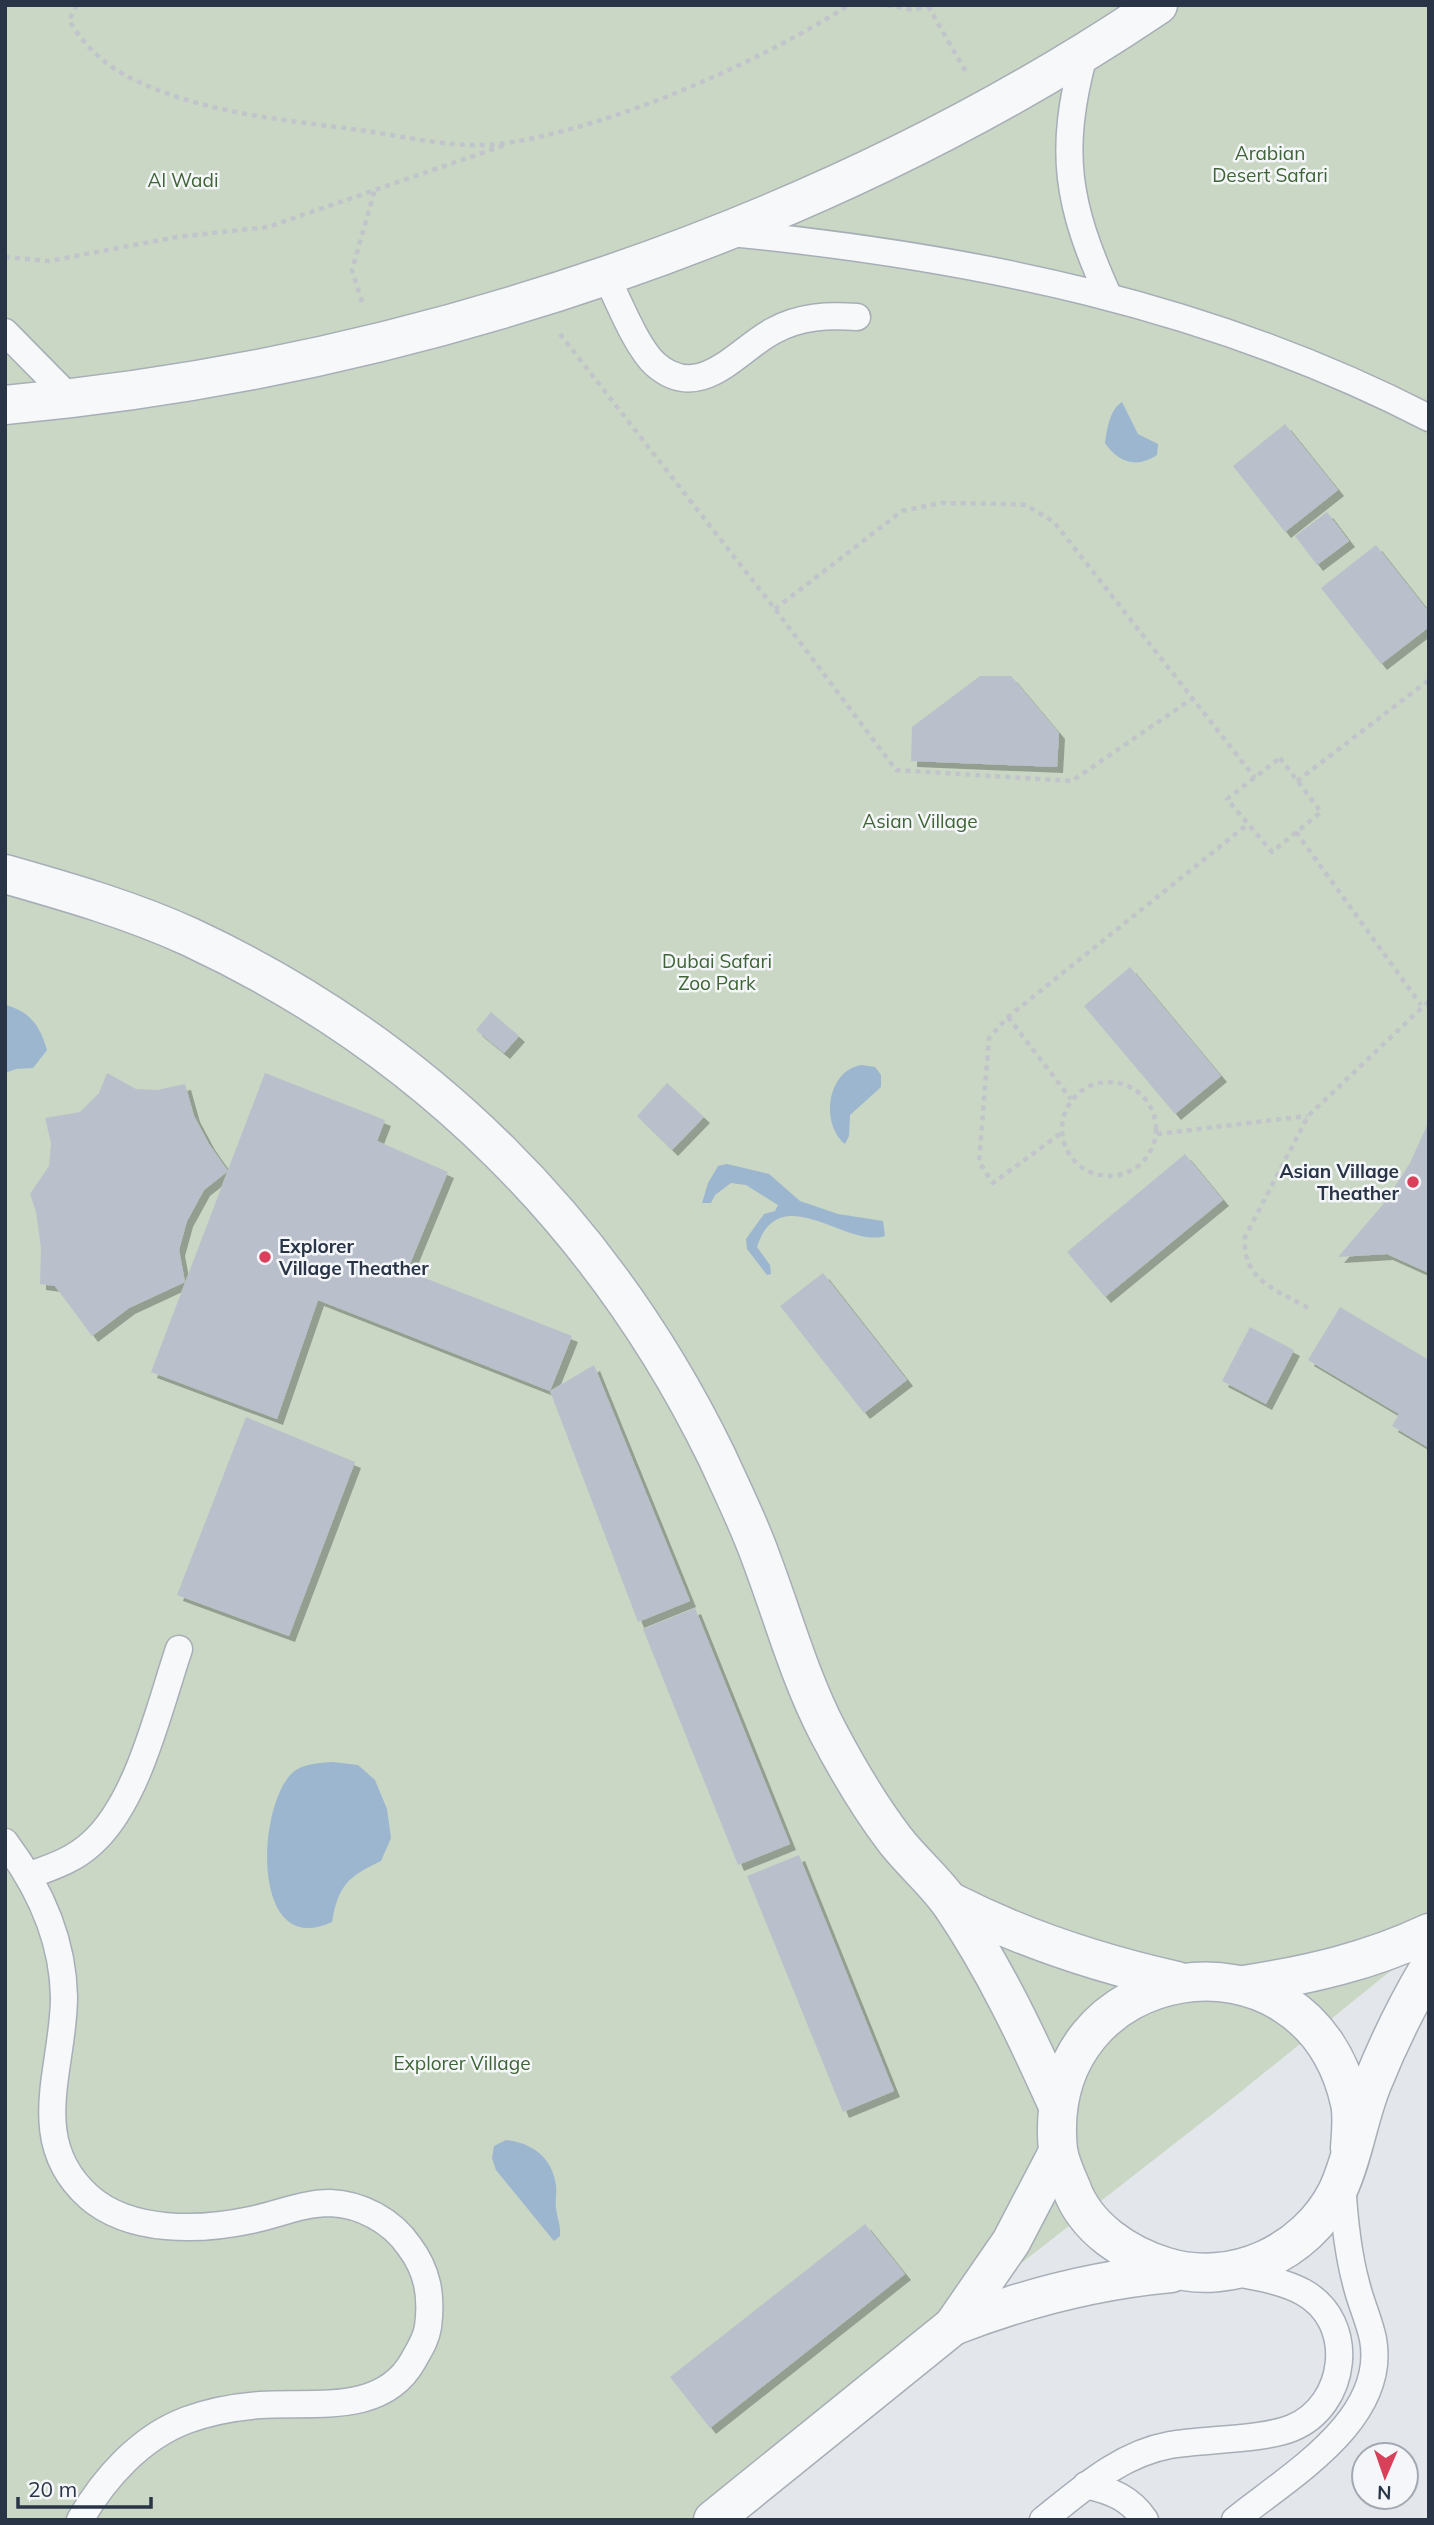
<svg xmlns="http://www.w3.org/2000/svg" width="1434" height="2525" viewBox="0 0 1434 2525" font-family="Mulish,sans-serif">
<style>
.green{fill:#c9d7c4}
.water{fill:#9cb6cf}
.building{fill:#bac0cb;filter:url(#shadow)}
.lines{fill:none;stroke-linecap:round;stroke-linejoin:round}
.lane-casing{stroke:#a7aeb7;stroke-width:29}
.street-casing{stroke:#a7aeb7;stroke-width:41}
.path{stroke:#c1c5cb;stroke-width:4.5;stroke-dasharray:5 5;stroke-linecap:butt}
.lane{stroke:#f7f8fa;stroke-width:26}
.street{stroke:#f7f8fa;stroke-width:38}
.poi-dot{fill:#d9415b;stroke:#f4f6f9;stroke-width:2.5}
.labels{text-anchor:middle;stroke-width:5;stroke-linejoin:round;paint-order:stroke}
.park-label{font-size:19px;fill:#3f6435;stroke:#f4f6f9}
.poi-label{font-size:19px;font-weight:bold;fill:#293547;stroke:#f4f6f9;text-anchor:end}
</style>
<defs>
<filter id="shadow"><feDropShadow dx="6" dy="6" stdDeviation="0" flood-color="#0004"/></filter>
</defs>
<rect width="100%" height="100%" fill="#e3e7ec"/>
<!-- green -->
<path class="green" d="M5,5H1429V1940L1233,2098L692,2520H5Z"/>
<!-- water -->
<g class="water">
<path d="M1122,402L1138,434L1158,444L1157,455C1136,469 1118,462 1105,443C1107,429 1110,409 1122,402Z"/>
<path d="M5,1005C30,1011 40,1026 47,1050L33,1068L16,1069L5,1073Z"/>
<path d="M862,1065L875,1067L881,1075V1087L850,1115L849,1136L845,1144C820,1123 827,1070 862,1065Z"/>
<path d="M727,1164L769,1174L800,1201L838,1214L883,1221L885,1236C847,1249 779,1177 757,1247L770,1265L771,1274L767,1275L747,1249L746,1239L764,1214L775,1211L778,1205L746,1185L731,1183L715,1195L711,1203H702L708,1183L718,1166Z"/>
<path d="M333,1762L358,1765L375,1780L387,1809L391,1838L381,1861C349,1876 338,1885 332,1922C251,1960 256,1809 292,1773C303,1763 320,1763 333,1762Z"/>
<path d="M506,2140C532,2143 552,2157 556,2185C557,2193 555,2200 556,2208C557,2217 561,2226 560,2236L554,2241L496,2170L492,2158L494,2146Z"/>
</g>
<!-- building -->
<g class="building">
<path d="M1285,424L1338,490L1285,532L1233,466Z"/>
<path d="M1327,512L1349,541L1317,565L1295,536Z"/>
<path d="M1376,545L1429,612V627L1381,664L1321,588Z"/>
<path d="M980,676H1011L1059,733L1057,767L911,761L912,727Z"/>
<path d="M1130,967L1221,1076L1175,1114L1084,1006Z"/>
<path d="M491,1012L519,1036L504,1053L476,1030Z"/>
<path d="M107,1073L136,1089L157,1090L185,1084L194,1116L209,1144L228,1171L204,1190L187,1221L179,1250L185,1282L129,1308L92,1336L55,1286L40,1284L41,1248L36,1212L30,1194L49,1166L51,1143L45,1118L80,1112L99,1093Z"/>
<path d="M265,1073L385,1120L377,1141L448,1172L407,1271L572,1336L550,1391L318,1300L277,1419L151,1372Z"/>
<path d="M667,1083L704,1117L672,1150L637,1116Z"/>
<path d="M1429,1121V1273L1387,1254L1338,1257L1385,1202L1410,1163Z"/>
<path d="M1185,1154L1223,1200L1105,1297L1067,1252Z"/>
<path d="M823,1273L907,1380L864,1413L780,1306Z"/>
<path d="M1340,1307L1429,1360V1448L1392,1426L1399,1414L1308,1360Z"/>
<path d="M1250,1327L1294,1350L1266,1404L1222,1381Z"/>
<path d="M594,1365L690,1601L638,1622L550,1391Z"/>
<path d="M246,1417L355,1462L289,1636L177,1595Z"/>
<path d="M695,1608L790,1844L738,1865L643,1629Z"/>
<path d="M799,1855L894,2091L843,2112L747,1876Z"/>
<path d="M865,2224L905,2274L710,2428L670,2377Z"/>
</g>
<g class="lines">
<!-- lane casing -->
<g class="lane-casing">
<g id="lane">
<path d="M1084,55C1058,152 1067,204 1108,295"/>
<path d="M731,233C974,257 1210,305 1429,418"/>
<path d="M605,274C618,299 635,345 655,364C700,404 737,350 773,331C800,316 828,315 857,317"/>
<path d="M5,332L71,399"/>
<path d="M5,1842C39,1887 63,1939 64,1997C64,2068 25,2140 89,2197C130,2233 200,2231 251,2220C276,2215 303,2203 330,2203C361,2204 392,2221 409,2246C428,2271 432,2296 428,2327C426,2340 419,2350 413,2361C382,2416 312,2401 260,2405C235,2407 211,2411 187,2420C141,2437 104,2478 80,2520"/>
<path d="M30,1875C52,1867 74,1860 92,1843C138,1802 159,1708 179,1649"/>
<path d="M1086,2485C1112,2491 1130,2498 1145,2520"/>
<path d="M1043,2520C1082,2489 1120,2454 1170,2445C1203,2439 1263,2440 1292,2428C1347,2406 1358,2322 1303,2292C1281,2280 1255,2277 1231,2272"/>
<path d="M1235,2520C1289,2476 1388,2420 1373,2339C1369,2320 1360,2301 1356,2283C1347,2250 1344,2216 1342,2182"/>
</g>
</g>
<!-- street casing -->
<g class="street-casing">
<g id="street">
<path d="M5,405C404,369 826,229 1158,5"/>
<path d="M5,874C68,892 131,910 190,937C424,1046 604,1225 717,1457C732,1490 749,1524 761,1558C783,1616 799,1676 828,1732C848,1770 869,1806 895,1840C912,1862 935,1881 951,1904C994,1967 1027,2037 1058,2106"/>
<path d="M949,1901C1023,1939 1096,1963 1177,1981"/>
<path d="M1244,1985C1308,1975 1370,1961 1429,1933"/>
<path d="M1350,2148C1351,2133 1353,2117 1350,2103C1308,1914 1038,1958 1058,2150C1060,2162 1066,2176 1071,2187C1085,2228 1127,2255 1166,2267C1232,2287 1306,2253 1337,2192C1353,2159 1358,2119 1372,2084C1388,2044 1407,2005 1429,1968"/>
<path d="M953,2326C1025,2298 1094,2280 1171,2273"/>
<path d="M713,2520L953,2326L1011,2242L1058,2152"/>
</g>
</g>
<!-- path -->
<g class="path">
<path d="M77,5L69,20C85,48 109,69 139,82C210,115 290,120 366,131C412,138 466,151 513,142C619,124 758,63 849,5"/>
<path d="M887,5L913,10L930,5"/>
<path d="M928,6L966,72"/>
<path d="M5,257L49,261L177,237L268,227L505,145"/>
<path d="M362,302L352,270L375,189"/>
<path d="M560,334L775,609L896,770L1072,781L1193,698"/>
<path d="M775,609L902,511L941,503L1009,504L1026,505L1054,522L1255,778"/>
<path d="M1280,758L1321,812L1272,852L1227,799Z"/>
<path d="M1297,781L1429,680"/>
<path d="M1296,832L1421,1005"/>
<path d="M1008,1017L1071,1099"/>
<circle cx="1109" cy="1129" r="47"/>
<path d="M1060,1134L993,1183L979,1162L989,1038L1008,1017L1248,824"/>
<path d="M1157,1134L1307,1116"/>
<path d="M1308,1308C1275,1289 1242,1280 1245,1237L1308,1116L1429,1001"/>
</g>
<!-- lane -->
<use href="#lane" class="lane"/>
<!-- street -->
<use href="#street" class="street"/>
</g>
<!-- markers -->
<g class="poi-dot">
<circle cx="1413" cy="1182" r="7"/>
<circle cx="265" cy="1257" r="7"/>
</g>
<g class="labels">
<!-- park labels -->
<g class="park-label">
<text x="1270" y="160">Arabian<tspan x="1270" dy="22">Desert Safari</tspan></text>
<text x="183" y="187">Al Wadi</text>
<text x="920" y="828">Asian Village</text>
<text x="717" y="968">Dubai Safari<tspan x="717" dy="22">Zoo Park</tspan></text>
<text x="462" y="2070">Explorer Village</text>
</g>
<!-- poi labels -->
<g class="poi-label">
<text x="1399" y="1178">Asian Village<tspan x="1399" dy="22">Theather</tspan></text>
<text x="279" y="1253" text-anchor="start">Explorer<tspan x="279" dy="22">Village Theather</tspan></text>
</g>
</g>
<!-- border -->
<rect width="1434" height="2525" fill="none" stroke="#293547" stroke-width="14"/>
<!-- north arrow -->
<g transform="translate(1385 2476) rotate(182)"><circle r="33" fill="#f4f6f9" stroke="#a3a9b2" stroke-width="2"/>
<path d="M0-5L12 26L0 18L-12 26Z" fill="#d9415b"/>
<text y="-10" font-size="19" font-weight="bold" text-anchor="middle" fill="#293547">N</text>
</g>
<!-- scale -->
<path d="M18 2497v10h133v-10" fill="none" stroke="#293547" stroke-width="3.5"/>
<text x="28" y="2497" font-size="21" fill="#293547" stroke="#f4f6f9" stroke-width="5" paint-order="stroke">20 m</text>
</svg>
